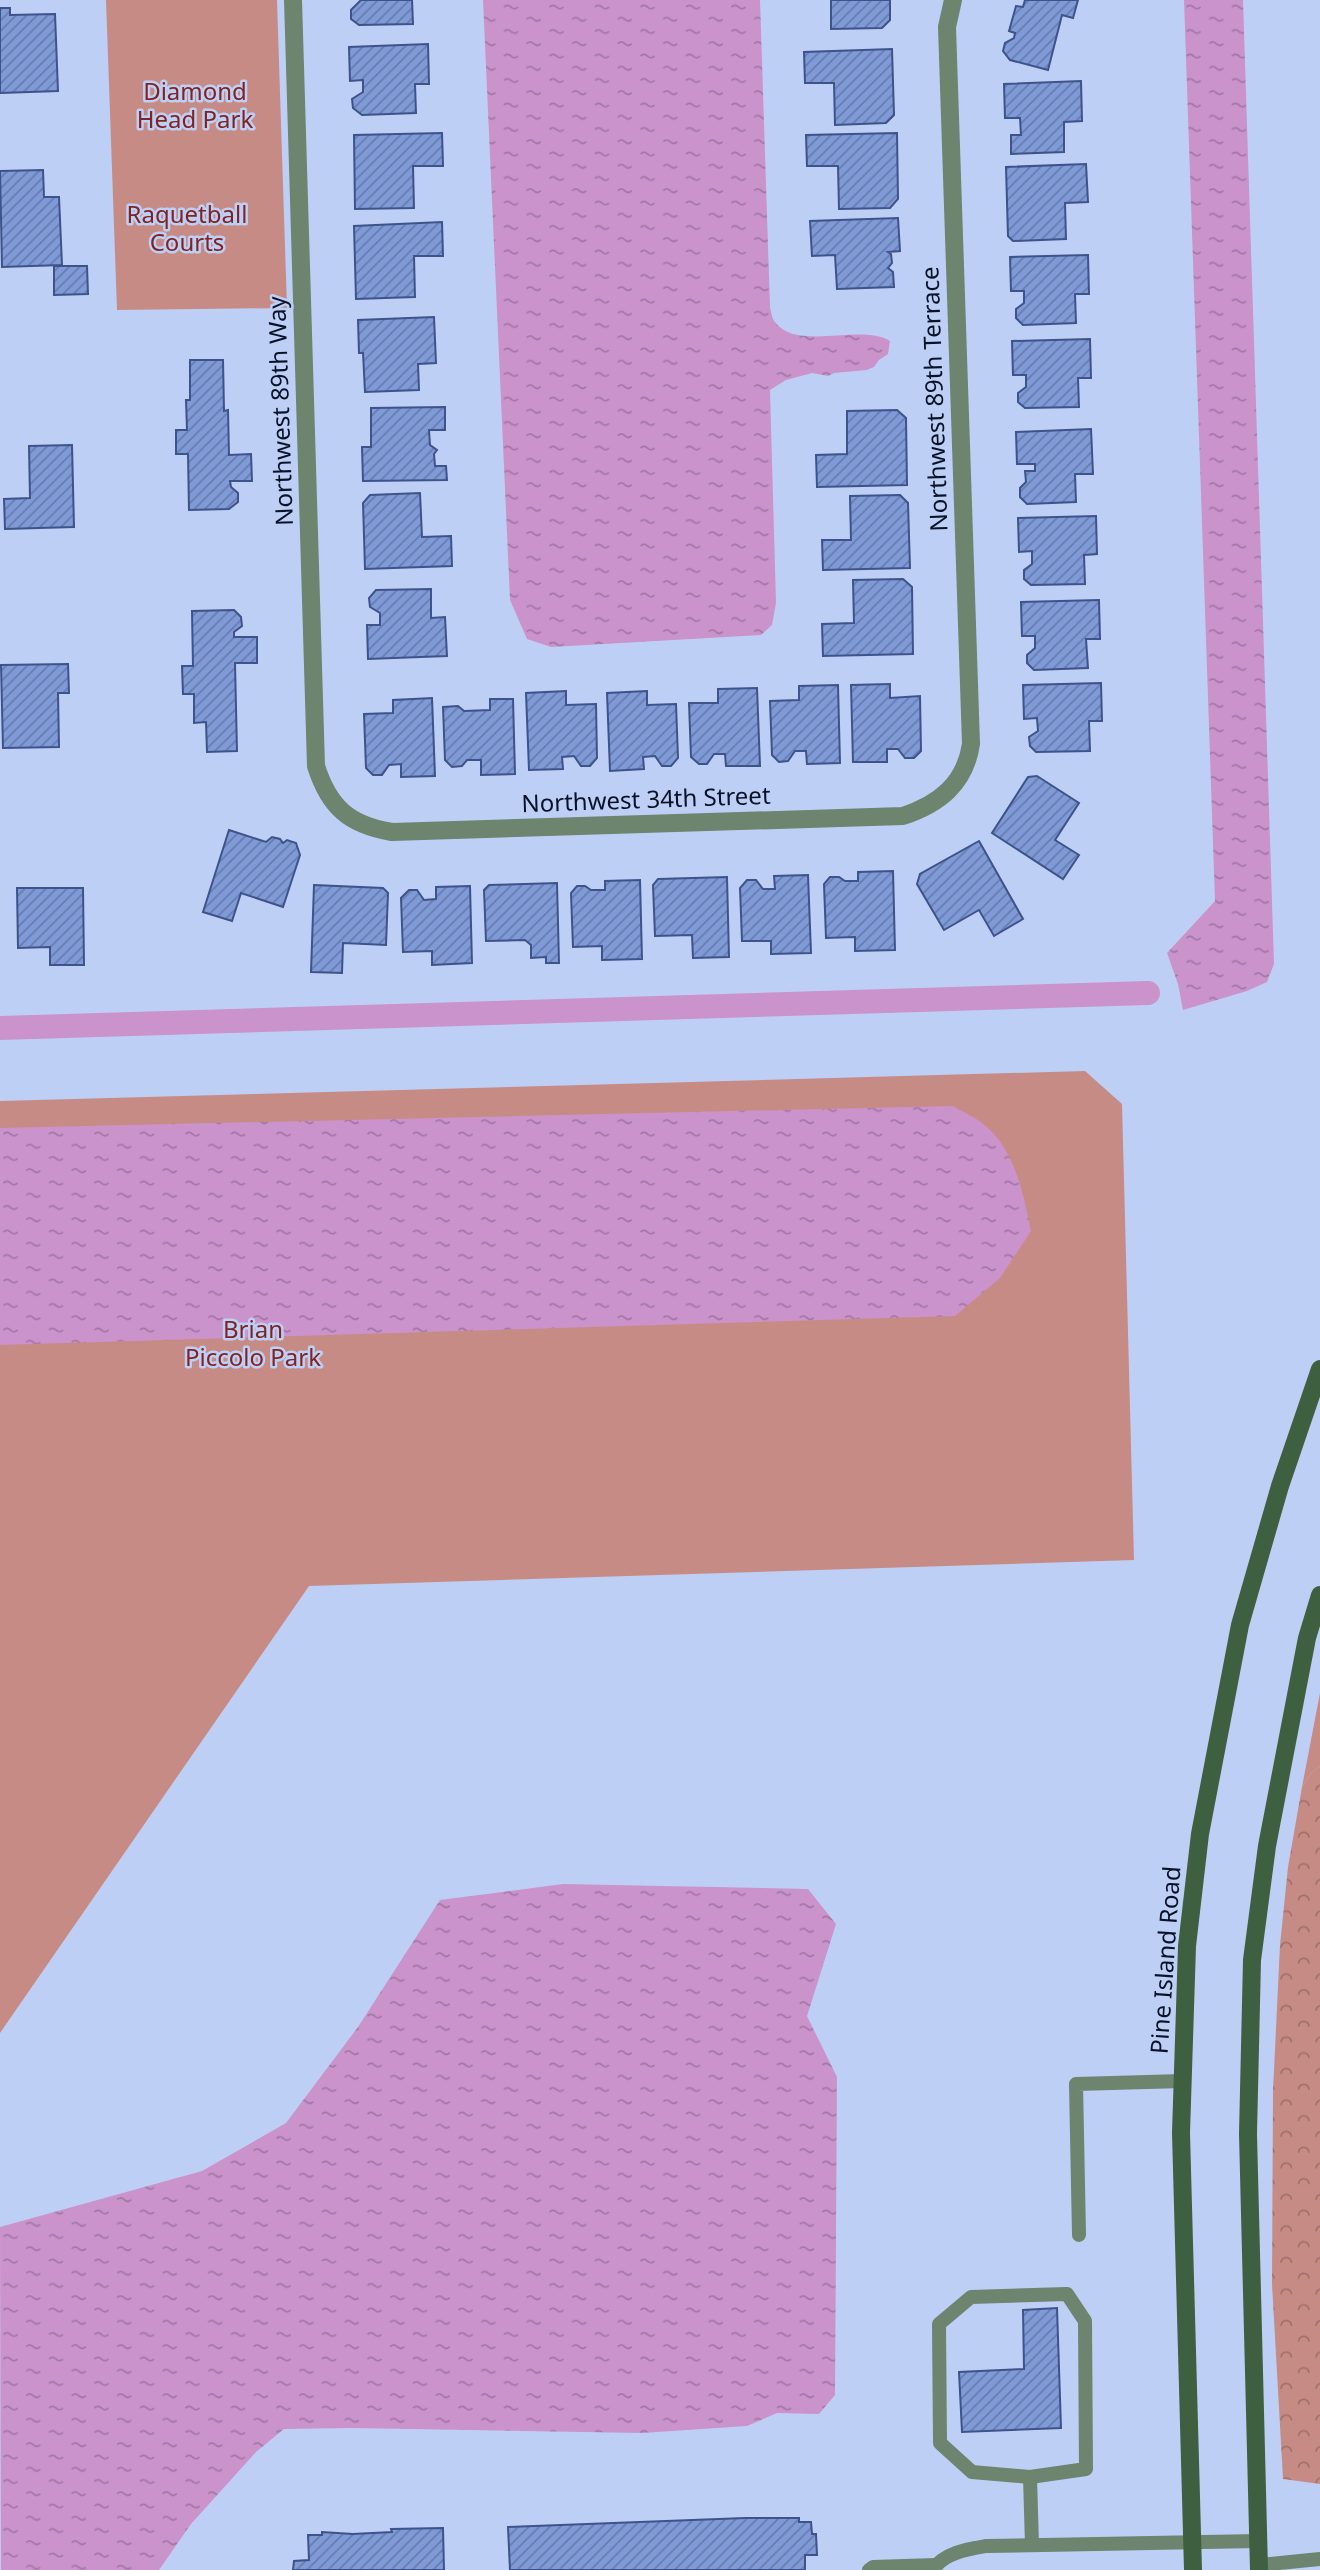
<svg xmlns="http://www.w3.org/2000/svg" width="1320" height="2570" viewBox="0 0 1320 2570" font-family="'Noto Sans',sans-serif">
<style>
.green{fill:#c78b85}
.forest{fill:url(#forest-crowns)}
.water{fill:url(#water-ripples)}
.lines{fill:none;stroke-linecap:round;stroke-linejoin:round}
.canal{stroke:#ca93cb;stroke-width:24}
.building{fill:url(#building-hatch);stroke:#3d538a;stroke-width:2}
.lane{stroke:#6d846e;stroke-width:14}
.street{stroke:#6d846e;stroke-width:18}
.secondary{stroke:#3e6040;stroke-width:18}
.labels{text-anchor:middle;stroke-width:5;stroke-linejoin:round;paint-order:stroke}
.park-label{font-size:24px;fill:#812320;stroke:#becff6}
.street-label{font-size:24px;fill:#0a1229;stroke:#becff6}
</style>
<defs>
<pattern id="forest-crowns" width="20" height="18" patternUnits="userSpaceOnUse" patternTransform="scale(1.75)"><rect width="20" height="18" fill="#c78b85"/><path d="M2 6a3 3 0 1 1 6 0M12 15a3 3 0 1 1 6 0" fill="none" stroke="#a0706d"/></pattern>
<pattern id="water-ripples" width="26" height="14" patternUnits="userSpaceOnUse" patternTransform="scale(1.75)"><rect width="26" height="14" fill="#ca93cb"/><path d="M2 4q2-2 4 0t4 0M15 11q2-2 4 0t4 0" fill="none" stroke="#a277a5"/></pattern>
<pattern id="building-hatch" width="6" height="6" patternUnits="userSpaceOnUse" patternTransform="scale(1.75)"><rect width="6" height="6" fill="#809ad7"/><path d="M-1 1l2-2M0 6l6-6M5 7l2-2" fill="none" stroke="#677cae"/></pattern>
</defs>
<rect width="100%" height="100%" fill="#becff6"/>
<!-- green -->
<g class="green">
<path d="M106,0H277L287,308L117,310Z"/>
<path d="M1085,1071L1122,1104L1134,1560L309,1586L0,2033V1101Z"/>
<path d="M1320,1693V1766L1311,1773L1302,1787Z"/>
</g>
<!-- forest -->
<path class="forest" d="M1320,1766V2484L1283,2479L1272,2284L1273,2091L1280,1945L1288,1867L1302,1787L1311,1773Z"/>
<!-- water -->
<g class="water">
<path d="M483,0H760L770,307C771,311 772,319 775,322C797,352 861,323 890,341L888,354L879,360L874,367L867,370L834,373L828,376L812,373L786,380L770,390L776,603L772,625L761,635L551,647L527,639L510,600Z"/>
<path d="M1184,0H1243L1274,964L1267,982L1247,991L1183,1010L1178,984L1167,953L1215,901Z"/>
<path d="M953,1106C963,1112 973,1116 982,1123C1015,1148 1023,1193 1031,1231L1000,1278L955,1316L0,1345V1128Z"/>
<path d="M563,1884L808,1889L836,1924L807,2016L837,2077L835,2395L819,2414L777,2413L747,2426L642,2433L351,2428L284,2429L256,2452L191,2524L159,2570H1L0,2227L202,2171L286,2123L358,2027L440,1900Z"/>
</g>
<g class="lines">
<!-- canal -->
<path class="canal" d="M0,1028L1148,993"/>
</g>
<!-- building -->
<g class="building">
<path d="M361,0H412L413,24L359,25L351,19V10Z"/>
<path d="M831,0H890V20L882,28L831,29Z"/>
<path d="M1025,0H1078L1073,18L1062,15L1048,70L1010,60L1003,51L1005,43L1014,38L1015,33L1009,31L1016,6L1023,7Z"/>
<path d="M0,8H10V15L55,14L58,91L0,93Z"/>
<path d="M428,44L429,84H415L416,113L362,115L353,108L352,99L363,92V80L350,81L349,47Z"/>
<path d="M892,49L894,115L886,123L835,125L834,83H805L804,52Z"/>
<path d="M1081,81L1082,121L1064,122V152L1011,154V135H1021L1020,118H1005L1004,84Z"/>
<path d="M442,133L443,166H413L414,208L355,209L354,135Z"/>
<path d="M897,133L898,199L890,208L839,209L838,166H807L806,135Z"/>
<path d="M1086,164L1088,202L1065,203L1066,239L1013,241L1008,236L1006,167Z"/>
<path d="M43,170L44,197H59L62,265L2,267L0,171Z"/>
<path d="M898,218L900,251L888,252L891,254L892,263L888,268L893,272L894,287L837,289L835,255L812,256L810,221Z"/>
<path d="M442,222L443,256H414L415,297L356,299L354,226Z"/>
<path d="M1088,255L1089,294H1075L1076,323L1023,325L1016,318V309L1024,303V291H1011L1010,257Z"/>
<path d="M54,266H87L88,294L54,295Z"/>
<path d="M434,317L436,363L418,364L419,390L365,392L363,353H359L358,320Z"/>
<path d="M1090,339L1091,378H1078L1079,407L1025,408L1018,402V393L1026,387V375H1013L1012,341Z"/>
<path d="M190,360H223L224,411L228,410L229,455L251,454L252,481H230L231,487L238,493V502L229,509L189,510L188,454H176V430H187L186,400H190Z"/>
<path d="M445,407V430H429L430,445L437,450L434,454L435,466H446L447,480L363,481L362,447H371V408Z"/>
<path d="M897,410L906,418L907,485L817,487L816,455L847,454V411Z"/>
<path d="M1091,429L1093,474H1075L1076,502L1027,504L1020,497V488L1026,482L1025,471H1035V464H1017L1016,432Z"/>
<path d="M72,445L74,527L5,529L4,499L30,498L29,446Z"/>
<path d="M420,493L422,537L451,536L452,566L365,569L363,503L370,495Z"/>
<path d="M900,495L908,503L910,568L823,570L822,540H851L850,496Z"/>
<path d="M1096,516L1097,554L1084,555L1085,584L1031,585L1024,579V570L1032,564V551L1019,552L1018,518Z"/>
<path d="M903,579L912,587L913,654L823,656L822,624L854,623L853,580Z"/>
<path d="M431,589V618L445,617L447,656L368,659L367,625H380V613L370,607L369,598L376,590Z"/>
<path d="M1099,600L1100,639H1086L1088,668L1034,670L1027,663V655L1035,648V636H1022L1021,602Z"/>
<path d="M234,610L241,617L242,626L234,632V637H257V663H235L237,751L207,752L206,722L194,723V694H183L182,666H193L192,611Z"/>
<path d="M68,664L69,693H58L59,747L3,748L1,665Z"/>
<path d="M1101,683L1102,721H1089L1090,751L1036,752L1030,746L1029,737L1038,731L1037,718L1024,719L1023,685Z"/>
<path d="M890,684V698L920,696L921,751L914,758H905L898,749H887V762H853L851,685Z"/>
<path d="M838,685L840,763L807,764L806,751H795L788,761L779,762L772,755L770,701L799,700V686Z"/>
<path d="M757,688L760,766H726L725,754H714L707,764H699L691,757L689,703H718V689Z"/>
<path d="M566,691V705L596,704L597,758L590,766H581L574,756L562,757L563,769L529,770L526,693Z"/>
<path d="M647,691V705L676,704L678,758L671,766H662L655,756L643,757L644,769L610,771L607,693Z"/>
<path d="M432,698L435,776L401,777V764L389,765L382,775H373L366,768L364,714L393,713V700Z"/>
<path d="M490,699H513L515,774L481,775V760H467L462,766L452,767L445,760L443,707L458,706L464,711L490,710Z"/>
<path d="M1037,776L1079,803L1055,840L1079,855L1063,879L992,833L1028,777Z"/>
<path d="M229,830L266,842L272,837L280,839L283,843L287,840L296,843L300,855L283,907L241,893L232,921L203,912Z"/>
<path d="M979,841L1023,919L994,936L979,910L944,930L917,884L920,874Z"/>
<path d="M893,871L895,950L855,951V937L826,938L824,884L830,877H839L845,881H858V872Z"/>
<path d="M808,875L811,953L771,954V941H742L740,888L747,880H756L763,889H775L774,876Z"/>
<path d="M727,877L729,957L693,958L692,935L655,936L653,885L658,879Z"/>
<path d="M640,880L642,959L602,960V946L573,947L571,893L577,886H585L591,890H605V881Z"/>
<path d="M557,883L559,963H546V957L531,958V945L525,940L486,941L484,890L489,885Z"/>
<path d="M314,885L383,888L388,893L386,945L343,943L342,973L311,972Z"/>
<path d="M470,886L472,963L432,965V951L403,952L401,898L409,890H417L424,900L436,899V887Z"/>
<path d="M17,888H83L84,965H50V947L18,948Z"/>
<path d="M1057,2308L1061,2428L962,2432L959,2372L1024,2369L1023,2310Z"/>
<path d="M745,2518H799V2522H811L812,2534H816L817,2555H805V2570H510L508,2527Z"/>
<path d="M443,2528L444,2570H293L294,2561L309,2560L308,2535H322V2532L353,2534L392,2532L391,2529Z"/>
</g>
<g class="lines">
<!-- lane -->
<g class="lane">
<path d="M1079,2235L1076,2084L1183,2081"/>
<path d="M1067,2294L1085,2321L1086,2469L1030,2477L972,2472L940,2443L939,2324L971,2297Z"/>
<path d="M1030,2477L1032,2545"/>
<path d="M1259,2565L1320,2559"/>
<path d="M869,2570L873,2567L936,2565"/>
<path d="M933,2570C943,2553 968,2549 986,2546L1258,2541"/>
</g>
<!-- street -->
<path class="street" d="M293,0L316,766C329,807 349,825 392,832L903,816C939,804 965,784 971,744L947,27L953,0"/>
<!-- secondary -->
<g class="secondary">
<path d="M1193,2570L1181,2133L1187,1946L1200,1834L1240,1625L1280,1486L1320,1369"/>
<path d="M1259,2570L1248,2134L1252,1960L1267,1846L1307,1638L1320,1595"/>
</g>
</g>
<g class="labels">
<!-- park labels -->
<g class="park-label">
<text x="195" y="100">Diamond<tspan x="195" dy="28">Head Park</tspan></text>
<text x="187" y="223">Raquetball<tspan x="187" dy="28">Courts</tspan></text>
<text x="253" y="1338">Brian<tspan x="253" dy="28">Piccolo Park</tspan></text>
</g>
<!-- street labels -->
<g class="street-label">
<text transform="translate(935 399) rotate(-92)" y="8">Northwest 89th Terrace</text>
<text transform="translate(281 411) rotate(-92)" y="8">Northwest 89th Way</text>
<text transform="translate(646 800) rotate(-2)" y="8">Northwest 34th Street</text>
<text transform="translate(1166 1960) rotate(-86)" y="8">Pine Island Road</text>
</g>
</g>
</svg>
